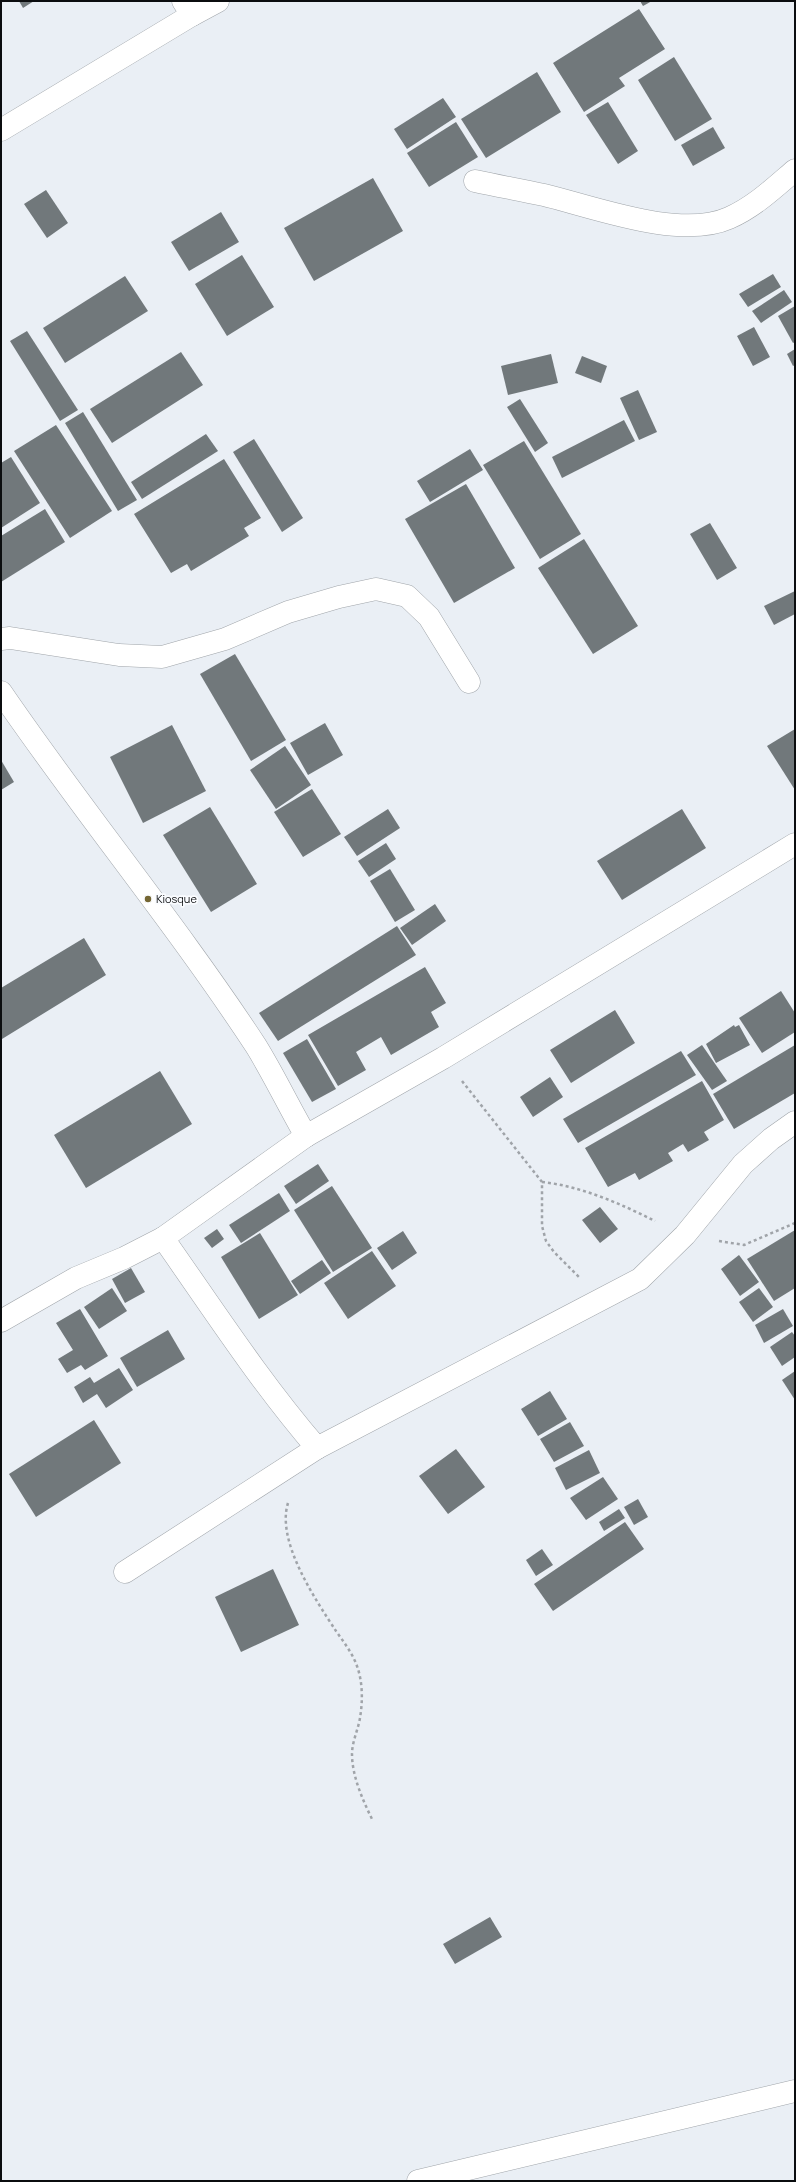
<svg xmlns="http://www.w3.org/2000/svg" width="796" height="2182" viewBox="0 0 796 2182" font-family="Manrope,sans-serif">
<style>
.building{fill:#71787b}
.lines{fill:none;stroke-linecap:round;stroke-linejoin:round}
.minor-casing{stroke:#a0a5aa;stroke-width:23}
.path{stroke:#a0a4a9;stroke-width:2.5;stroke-dasharray:3 3;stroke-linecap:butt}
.minor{stroke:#fff;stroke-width:22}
.poi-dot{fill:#746633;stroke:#fafcff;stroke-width:1.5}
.labels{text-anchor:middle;stroke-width:3.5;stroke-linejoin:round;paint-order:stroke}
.poi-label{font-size:11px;fill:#0b0d0f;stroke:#fafcff;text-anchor:start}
</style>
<rect width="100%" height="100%" fill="#eaeff5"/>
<!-- building -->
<g class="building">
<path d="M19,1H34L23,8Z"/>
<path d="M640,1H652L643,6Z"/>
<path d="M639,9L665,49L619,78L625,86L584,112L553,63Z"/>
<path d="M674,57L712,119L675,141L638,80Z"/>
<path d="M537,72L561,112L486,158L461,119Z"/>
<path d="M443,98L456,117L407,149L394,129Z"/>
<path d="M608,102L638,151L618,164L586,115Z"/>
<path d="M456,122L478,157L429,187L407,153Z"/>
<path d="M713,127L725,148L693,166L681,145Z"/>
<path d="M373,178L403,231L314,281L284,228Z"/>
<path d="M46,190L68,223L47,238L24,204Z"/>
<path d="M221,212L239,242L189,271L171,242Z"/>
<path d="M242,255L274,307L227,336L195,284Z"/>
<path d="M773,274L781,287L748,307L739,294Z"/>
<path d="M125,276L148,311L65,363L43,328Z"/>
<path d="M784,290L792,302L761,323L752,311Z"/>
<path d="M795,306V342L793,343L778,316Z"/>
<path d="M754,327L770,357L753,366L737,336Z"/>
<path d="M27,331L78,410L60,421L10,341Z"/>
<path d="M795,349V365L793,366L787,354Z"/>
<path d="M181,352L203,385L112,443L90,409Z"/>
<path d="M551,354L558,383L508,395L501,366Z"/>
<path d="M582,356L607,366L601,383L575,373Z"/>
<path d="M638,390L657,432L639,440L620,398Z"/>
<path d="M520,399L548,443L535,452L507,407Z"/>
<path d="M83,412L137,500L118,511L65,423Z"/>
<path d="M624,420L635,441L562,478L552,457Z"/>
<path d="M56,425L112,511L70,538L14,451Z"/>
<path d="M206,434L218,451L142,499L131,482Z"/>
<path d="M254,439L303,518L282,532L233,452Z"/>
<path d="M524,441L581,534L540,559L483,465Z"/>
<path d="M470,449L483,470L430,502L417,481Z"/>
<path d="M11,457L40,503L1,528V463Z"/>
<path d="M224,459L261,518L244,528L249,536L191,571L187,564L171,573L134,514Z"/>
<path d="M466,484L515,568L454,603L405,519Z"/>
<path d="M45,509L65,542L1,582V536Z"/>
<path d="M710,523L737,568L717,580L690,534Z"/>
<path d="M584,539L638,626L593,654L538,568Z"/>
<path d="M795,591V614L774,625L764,606Z"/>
<path d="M235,654L286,740L251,761L200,674Z"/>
<path d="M325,723L343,755L308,775L290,743Z"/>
<path d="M172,725L206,791L143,823L110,757Z"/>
<path d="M795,729V790L767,746Z"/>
<path d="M285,746L311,785L276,809L250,770Z"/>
<path d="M1,760L14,782L1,790Z"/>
<path d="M312,789L341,834L303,857L274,812Z"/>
<path d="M210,807L257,884L211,912L163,835Z"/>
<path d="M388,809L400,828L357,856L344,837Z"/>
<path d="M682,809L706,848L622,900L597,861Z"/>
<path d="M386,843L396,859L369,877L358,861Z"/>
<path d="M390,869L415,910L395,922L370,881Z"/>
<path d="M435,904L446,921L412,945L400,928Z"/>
<path d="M397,926L416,955L278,1041L259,1013Z"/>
<path d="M84,938L106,975L2,1039L1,988Z"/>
<path d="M425,967L446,1003L431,1012L439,1027L391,1055L381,1037L356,1052L366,1070L338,1086L308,1035Z"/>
<path d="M781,991L795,1013V1032L762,1053L739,1018Z"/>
<path d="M615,1010L635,1043L571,1083L550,1050Z"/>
<path d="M734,1025L735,1027L739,1025L750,1045L716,1063L706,1044Z"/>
<path d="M307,1039L336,1089L312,1102L283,1053Z"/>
<path d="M702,1045L727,1081L712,1090L687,1055Z"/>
<path d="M795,1045V1093L734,1129L713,1094Z"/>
<path d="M681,1051L696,1075L578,1143L563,1119Z"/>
<path d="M160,1071L192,1124L86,1188L54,1135Z"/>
<path d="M550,1077L563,1097L533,1117L520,1097Z"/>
<path d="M702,1081L724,1120L704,1132L709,1140L688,1152L683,1144L668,1153L673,1161L639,1180L635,1173L608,1187L585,1148Z"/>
<path d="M318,1164L329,1181L296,1204L284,1186Z"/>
<path d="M332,1186L372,1248L333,1272L294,1210Z"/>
<path d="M279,1193L290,1211L241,1243L229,1225Z"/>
<path d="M600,1207L618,1229L600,1243L582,1220Z"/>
<path d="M217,1229L224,1239L212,1248L204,1238Z"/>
<path d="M795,1230V1288L774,1301L747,1259Z"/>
<path d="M403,1231L417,1253L392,1270L377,1248Z"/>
<path d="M260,1233L298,1295L259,1319L221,1257Z"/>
<path d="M372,1251L396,1286L348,1319L324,1283Z"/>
<path d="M739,1255L759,1282L740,1296L721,1269Z"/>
<path d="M322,1260L331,1273L300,1294L291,1281Z"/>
<path d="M131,1268L145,1292L125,1303L112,1279Z"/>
<path d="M112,1288L127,1311L99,1329L84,1307Z"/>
<path d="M759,1288L773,1307L753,1322L739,1302Z"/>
<path d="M80,1309L108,1356L85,1370L81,1365L67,1373L58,1359L73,1350L56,1323Z"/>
<path d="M783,1309L793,1326L764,1343L755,1325Z"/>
<path d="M168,1330L185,1359L137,1387L120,1358Z"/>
<path d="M792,1332L795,1336V1357L782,1366L770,1347Z"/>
<path d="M119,1368L133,1390L106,1408L97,1394L83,1403L74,1387L90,1377L94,1383Z"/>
<path d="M795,1371V1400L782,1380Z"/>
<path d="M550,1391L567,1419L538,1436L521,1409Z"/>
<path d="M94,1420L121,1463L36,1517L9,1474Z"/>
<path d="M570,1422L584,1446L554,1462L540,1439Z"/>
<path d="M456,1449L485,1487L448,1514L419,1476Z"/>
<path d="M589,1450L600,1473L566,1490L555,1468Z"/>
<path d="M603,1477L618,1499L586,1520L570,1498Z"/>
<path d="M638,1499L648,1517L634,1525L624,1507Z"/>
<path d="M619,1509L625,1518L604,1531L599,1522Z"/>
<path d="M625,1522L644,1549L553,1611L534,1584Z"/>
<path d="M542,1549L553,1565L536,1576L526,1560Z"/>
<path d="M273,1569L299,1625L241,1652L215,1597Z"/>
<path d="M490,1917L502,1937L455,1964L443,1944Z"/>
</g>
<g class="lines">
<!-- minor casing -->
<g class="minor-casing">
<g id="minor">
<path d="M183,1L192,15L218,1"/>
<path d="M1,130L192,15"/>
<path d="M475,181C498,186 521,190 544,195C594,207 680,240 729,218C754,207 774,188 795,170"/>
<path d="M1,639L10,638L119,655L162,657L225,639L288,612L339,597L376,589L407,596L429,617L469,682"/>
<path d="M1,692C83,812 176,924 256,1046C274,1075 289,1107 306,1136"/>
<path d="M795,844L443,1058L306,1136L163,1238C213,1309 260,1382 317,1448L640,1279L685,1235L743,1164L771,1139L795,1122"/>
<path d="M1,1321L76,1278L124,1258L163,1238"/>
<path d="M125,1572L317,1448"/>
<path d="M418,2181L795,2091"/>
</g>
</g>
<!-- path -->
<g class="path">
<path d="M462,1081L542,1182V1226L546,1241L554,1252L579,1277"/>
<path d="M542,1182C581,1186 621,1204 655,1221"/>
<path d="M719,1241L744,1245L795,1223"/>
<path d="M288,1503C276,1541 315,1599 336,1631C343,1641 350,1650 355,1661C363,1679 363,1700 360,1718C358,1730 352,1742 352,1754C352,1776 363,1801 373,1821"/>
</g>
<!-- minor -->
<use href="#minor" class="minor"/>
</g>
<!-- markers -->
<circle class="poi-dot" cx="148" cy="899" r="4"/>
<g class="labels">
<!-- poi labels -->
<g class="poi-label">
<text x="156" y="903">Kiosque</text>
</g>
</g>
<!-- border -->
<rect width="796" height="2182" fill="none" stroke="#0b0d0f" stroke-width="4"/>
</svg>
